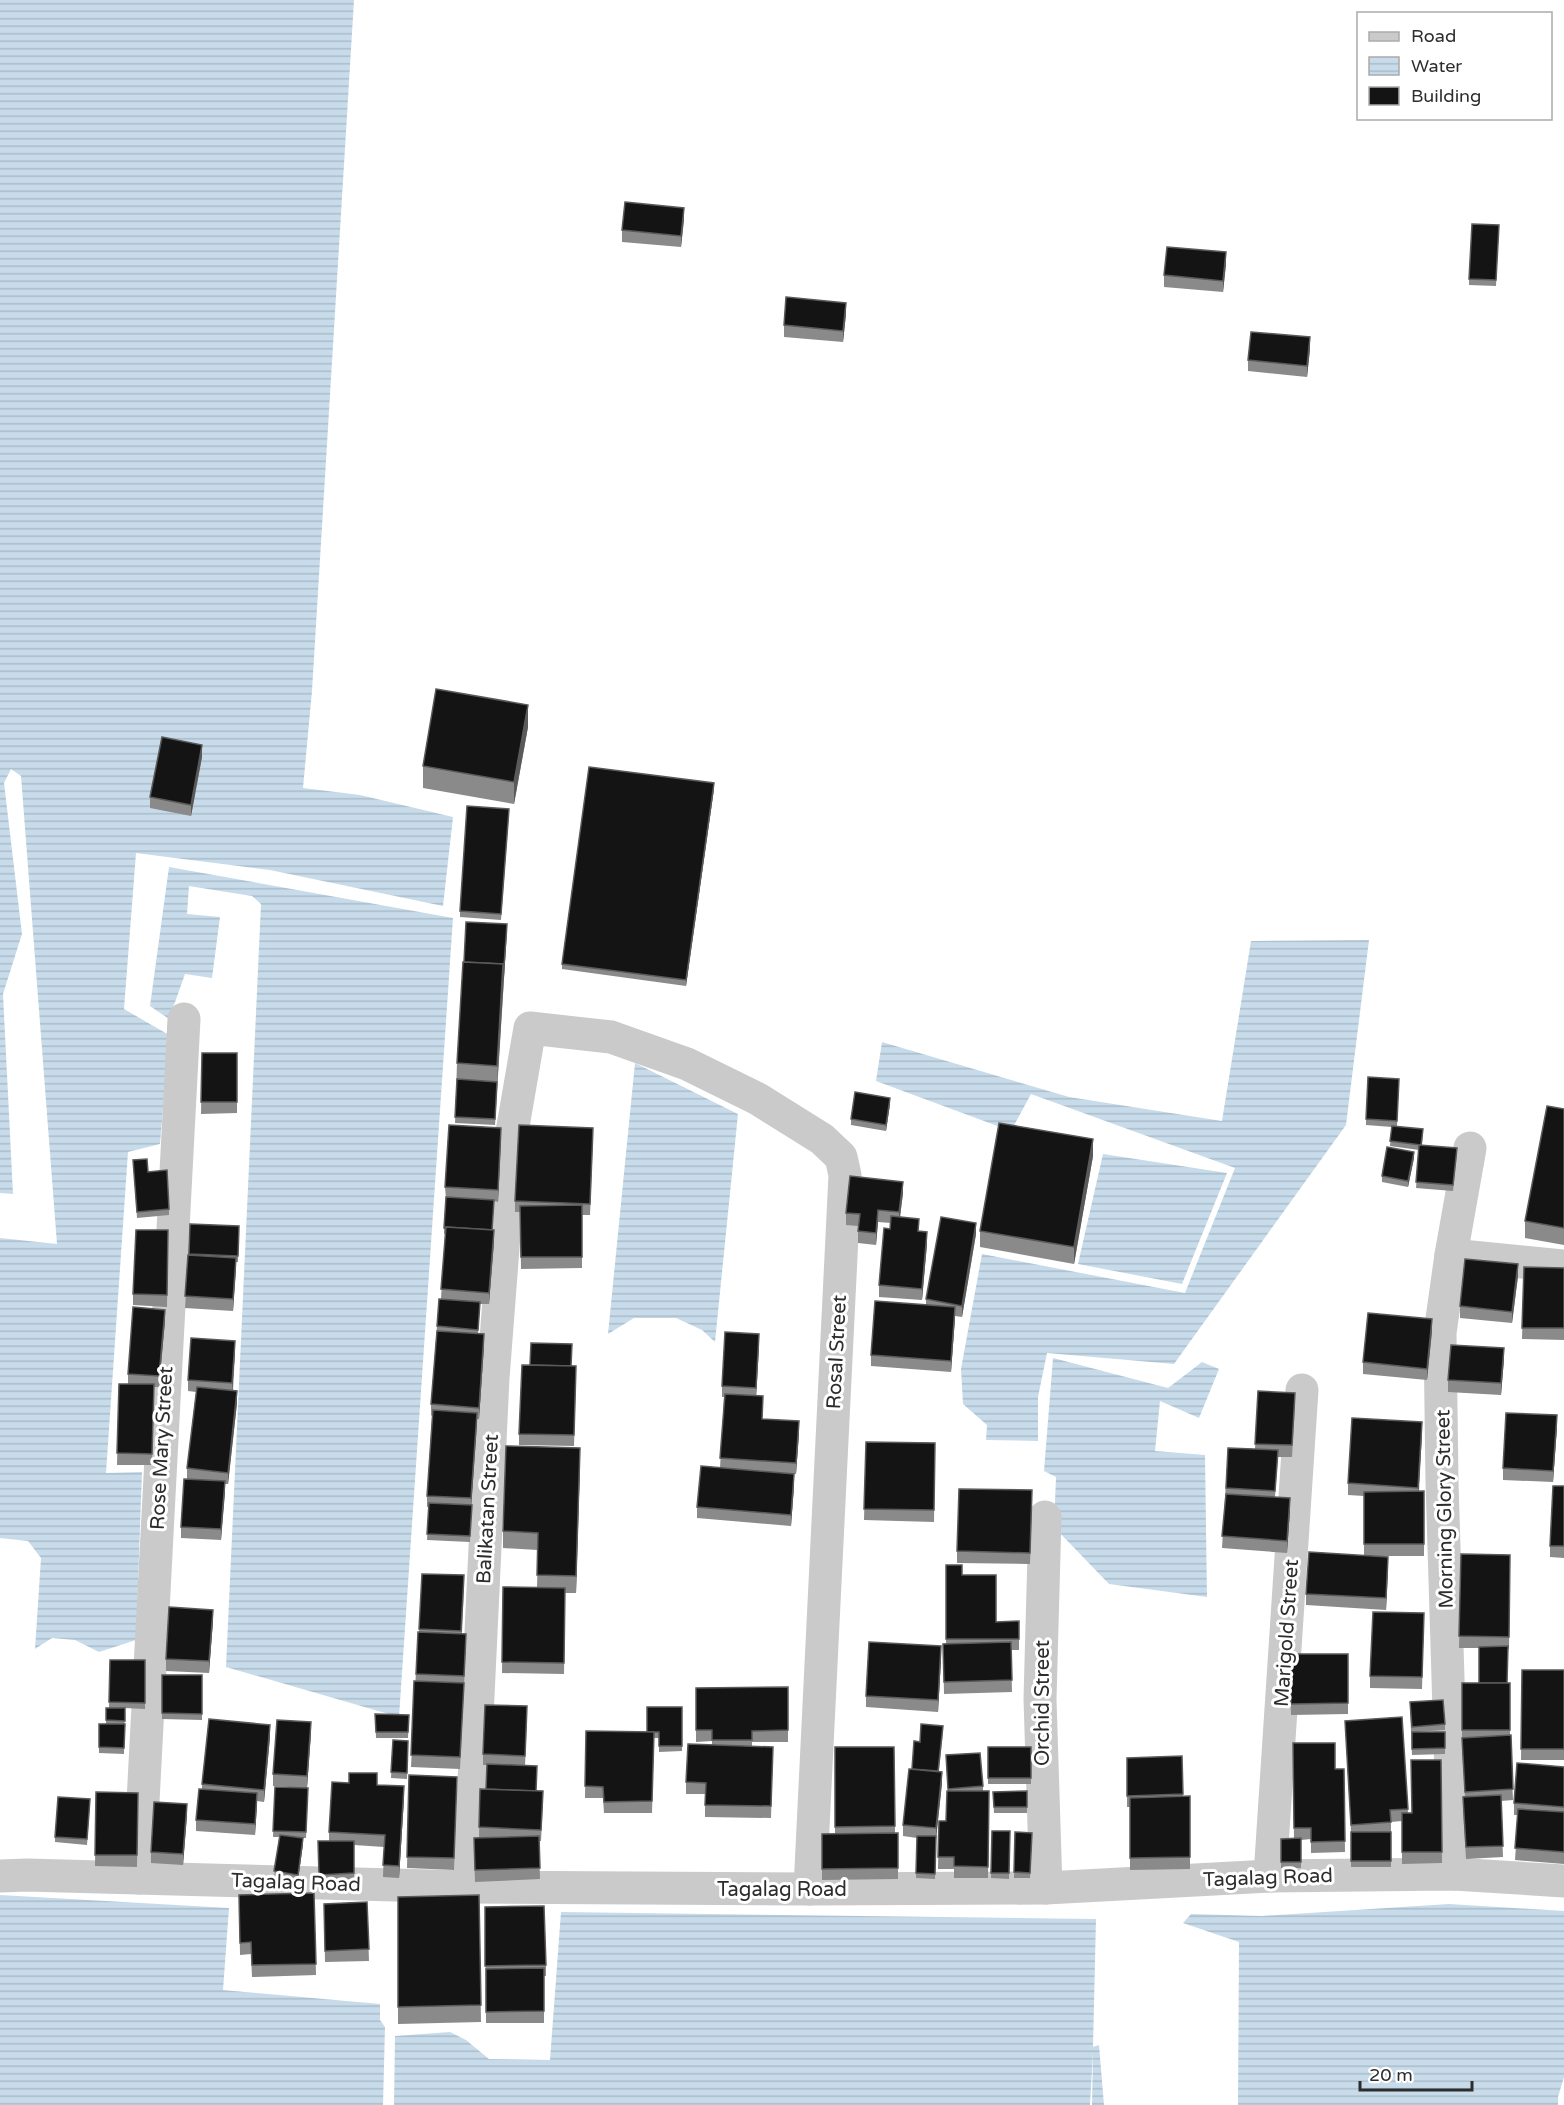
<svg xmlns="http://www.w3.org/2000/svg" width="1564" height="2105" viewBox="0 0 1564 2105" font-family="'Varela Round',sans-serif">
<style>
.water{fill:url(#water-rules)}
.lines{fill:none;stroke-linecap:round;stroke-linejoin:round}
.minor{stroke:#cacaca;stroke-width:33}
.wall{fill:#8a8a8a}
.shaded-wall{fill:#5a5a5a}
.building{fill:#141414;stroke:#5a5a5a;stroke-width:1.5}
.labels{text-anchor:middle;stroke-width:6;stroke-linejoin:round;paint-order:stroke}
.street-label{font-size:20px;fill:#2d2d2d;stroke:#fff}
</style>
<defs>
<pattern id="water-rules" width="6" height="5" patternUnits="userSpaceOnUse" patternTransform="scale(1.5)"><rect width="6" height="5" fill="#c7dbea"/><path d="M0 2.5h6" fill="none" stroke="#abbcc9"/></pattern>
</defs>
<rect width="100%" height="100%" fill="#fff"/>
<!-- water -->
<g class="water">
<path d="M0,0H354L312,691L303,788L360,795L453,817L443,906L270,870L136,853L124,1009L169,1035L160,1144L128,1152L106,1473L142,1472L136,1640L99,1652L75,1640L52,1638L35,1649L41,1558L28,1541L0,1538V1238L57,1244L21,776L11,769L4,783L22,934L3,994L13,1194L0,1193Z"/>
<path d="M169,867L453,918L399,1717L226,1667L261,904L252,896L189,886L187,914L220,917L212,978L185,974L169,1019L150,1006Z"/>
<path d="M1369,940L1346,1125L1174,1364L1047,1353L1038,1397V1441L986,1440L987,1425L963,1404L961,1369L982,1254L1185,1293L1235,1168L1031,1094L1011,1131L876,1081L882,1042L1069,1097L1222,1121L1251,941Z"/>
<path d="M635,1063L738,1114L715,1342L702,1330L676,1318H634L608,1334Z"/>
<path d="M1103,1154L1227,1173L1182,1284L1078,1264Z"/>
<path d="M1053,1358L1168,1388L1202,1362L1219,1369L1199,1418L1160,1401L1155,1451L1205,1455L1207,1597L1109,1584L1054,1527L1056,1477L1044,1471Z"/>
<path d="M0,1895L229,1908L223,1990L380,2004V2020L385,2027L383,2105H0Z"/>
<path d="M1449,1904L1564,1911V2077L1558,2097V2105H1238L1239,1942L1183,1923L1191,1914L1262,1916Z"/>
<path d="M561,1912L1096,1919L1093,2047L1099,2045L1104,2105H1092L1093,2051L1090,2105H394L395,2036L450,2032L466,2040L489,2059L550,2060Z"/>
</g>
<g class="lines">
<!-- minor -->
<g class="minor">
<path d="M1451,1255L1564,1266"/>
<path d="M1045,1517L1040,1699L1046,1888"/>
<path d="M1454,1874L1442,1482L1440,1333L1451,1255L1470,1148"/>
<path d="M0,1876L27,1875L469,1887L810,1889L1046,1888L1270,1876L1454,1874L1564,1881"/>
<path d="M1270,1876L1302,1390"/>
<path d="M139,1878L184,1019"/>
<path d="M469,1887L493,1378L512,1132L530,1028L611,1037L687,1064L758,1099L822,1139L841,1157L845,1175L810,1889"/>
</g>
</g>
<!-- wall -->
<g class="wall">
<path d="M684,219L681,247L622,242V230Z"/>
<path d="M1499,225L1496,286L1469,285V279Z"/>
<path d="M1226,264L1223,292L1164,287V275Z"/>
<path d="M846,314L843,342L784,337V325Z"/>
<path d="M1310,349L1307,377L1248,371V360Z"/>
<path d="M528,727L514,804L423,788V766Z"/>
<path d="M202,757L191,816L150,808V797Z"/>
<path d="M714,789L686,986L562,969V964Z"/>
<path d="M509,814L501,920L460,917V911Z"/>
<path d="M507,930L495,1125L455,1123L457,1063Z"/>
<path d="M202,1053H237V1113L201,1114Z"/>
<path d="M1399,1079L1397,1126L1423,1135L1422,1145L1457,1154L1453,1191L1416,1188L1419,1150L1390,1146L1392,1127L1366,1125V1119Z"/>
<path d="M890,1104L886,1131L851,1125V1119Z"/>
<path d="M1564,1109V1245L1525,1238V1221Z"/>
<path d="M501,1139L498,1202L494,1201L492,1230L494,1242L489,1304H480L478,1334L484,1346L479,1419H477L471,1505L470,1542L427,1540L429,1507H427V1496L432,1416L431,1415V1404L437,1326L441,1299L445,1234H444V1228L446,1199L445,1187Z"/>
<path d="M593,1139L590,1215H582V1268L521,1269L520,1212H515V1201Z"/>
<path d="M1093,1156L1074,1264L980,1247V1231Z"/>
<path d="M1414,1158L1408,1187L1382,1182V1176Z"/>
<path d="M133,1160L148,1172L169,1209V1215L137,1218Z"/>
<path d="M903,1193L900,1217L919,1231L927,1244L922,1300L879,1297V1285L891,1223L878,1222L876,1245L858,1243V1226L846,1225V1213Z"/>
<path d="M190,1224L239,1226L238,1262H236L233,1311L185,1308Z"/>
<path d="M168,1230L167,1307L133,1305V1294Z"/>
<path d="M976,1234L962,1317L955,1316L951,1372L871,1366V1355L926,1305V1299Z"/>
<path d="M1524,1267L1564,1268V1340L1522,1339Z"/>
<path d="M1518,1276L1512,1323L1460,1318V1306Z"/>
<path d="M165,1321L159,1387H154L152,1465H117L119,1384H128V1374Z"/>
<path d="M1432,1331L1427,1380L1363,1374V1362Z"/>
<path d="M759,1345L756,1396L763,1408L762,1419L799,1433L796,1474L784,1473L794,1486L791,1526L697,1518V1507L720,1468L724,1397H722V1386Z"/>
<path d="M235,1352L233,1391L237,1403L228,1484H225L221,1540L181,1538V1527L187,1479V1468L196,1392L188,1391V1380Z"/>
<path d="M1504,1359L1501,1395L1448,1392V1380Z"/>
<path d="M530,1365L571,1366L576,1378L574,1446L519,1445V1434Z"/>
<path d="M1258,1391L1295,1404L1292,1457H1278L1275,1497L1290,1510L1287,1553L1222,1548L1228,1448L1255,1449Z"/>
<path d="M1557,1427L1553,1482L1503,1480V1468Z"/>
<path d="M1422,1434L1419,1491H1424V1556H1372L1388,1568L1386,1610L1306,1605V1594L1364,1555V1496L1348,1495V1483Z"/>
<path d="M866,1442L935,1443L934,1522L864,1520Z"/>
<path d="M580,1465L576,1593H565L564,1674L502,1673L503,1587H537L538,1550L503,1548V1531Z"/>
<path d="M1564,1486V1558L1550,1557V1546Z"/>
<path d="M1032,1502L1030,1564L957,1563V1551Z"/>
<path d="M1461,1554L1510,1555L1509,1649H1508L1507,1683H1510V1735L1513,1800L1501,1801L1503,1857L1466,1859L1463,1809V1797H1465L1462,1750V1683H1479V1648H1459Z"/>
<path d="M946,1565L962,1575L996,1622L1019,1621V1650H1011L1012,1692L944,1694L943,1644H946Z"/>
<path d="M422,1574L464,1587L462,1633L466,1645L460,1769L411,1767L418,1632H419Z"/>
<path d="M1424,1613L1422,1689L1370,1688V1676Z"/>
<path d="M213,1621L209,1673L166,1671V1659Z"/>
<path d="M1290,1654H1348V1714L1291,1715Z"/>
<path d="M941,1658L938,1712L866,1707V1696Z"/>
<path d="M110,1660H145V1709L125,1708L124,1754L99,1753V1724H106V1708H109Z"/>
<path d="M1522,1670H1564V1760H1521Z"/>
<path d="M162,1675H202V1720L162,1719Z"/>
<path d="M788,1687V1742H752V1746L773,1747L771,1818L705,1817V1794H686V1782L712,1745V1741L696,1742V1688Z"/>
<path d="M682,1707V1751L659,1752V1738H654L652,1813H604L603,1798H585L586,1731L647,1732Z"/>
<path d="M1410,1708L1445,1724V1730L1417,1732H1445V1754L1412,1755Z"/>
<path d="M375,1714L409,1715L408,1738H376Z"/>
<path d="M1402,1717L1408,1813H1412L1441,1760L1442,1863L1402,1864V1821L1391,1822V1867H1351V1832L1345,1721Z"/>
<path d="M527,1718L525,1766L536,1791L543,1802L541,1841H539L540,1879L475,1882L474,1849L479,1838L480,1789H486L487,1765H483V1754Z"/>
<path d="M943,1732L939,1771L942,1783L936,1839L935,1879L916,1878L917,1838L903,1836V1825L912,1769L920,1742Z"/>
<path d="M311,1733L307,1788L273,1786V1774Z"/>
<path d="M270,1737L264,1802L257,1801L255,1835L196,1831V1820L202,1790V1784Z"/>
<path d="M393,1740L408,1741L407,1779L391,1778Z"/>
<path d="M1293,1743L1335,1769H1344L1345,1852L1311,1853V1839L1301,1840V1868H1281V1839H1294Z"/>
<path d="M835,1747H894L895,1833H898V1879L822,1880V1834H835Z"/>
<rect x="988" y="1747" width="43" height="37"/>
<path d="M1182,1756L1183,1797L1190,1796V1869L1130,1870V1807H1127V1758Z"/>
<path d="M946,1761L983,1786V1791H989L988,1878H954V1869H938L939,1821H946L948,1791Z"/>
<path d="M1564,1767V1864L1515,1860L1518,1815H1514V1803Z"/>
<path d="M409,1775L457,1777L454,1870L407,1868Z"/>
<path d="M377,1785L404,1798L399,1878L383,1877L384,1847L354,1845V1879L319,1880L318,1841H329V1832Z"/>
<path d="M275,1787L308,1788L306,1838H302L303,1844L298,1880L274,1877L279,1837H273Z"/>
<path d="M1027,1791V1813H994L993,1792Z"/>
<path d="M96,1792L138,1793L137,1867L95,1866Z"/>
<path d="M90,1805L87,1845L55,1842V1837Z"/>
<path d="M187,1815L183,1865L151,1863V1852Z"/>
<path d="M992,1831H1010L1009,1879L991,1878Z"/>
<path d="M1015,1832L1032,1833L1030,1878H1014Z"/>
<path d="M314,1893L316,1975L252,1977L251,1954L240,1955L239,1895Z"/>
<path d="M479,1895L481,2022L398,2024V1897Z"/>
<path d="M367,1902L369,1961L325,1962L324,1904Z"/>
<path d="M485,1907L546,1965V1976H544V2023H486Z"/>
</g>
<!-- shaded-wall -->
<g class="shaded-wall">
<path d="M684,208V219L681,247V236Z"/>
<path d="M1226,252V264L1223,292V281Z"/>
<path d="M846,303V314L843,342V331Z"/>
<path d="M1310,337V349L1307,377V366Z"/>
<path d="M528,705V727L514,804V782Z"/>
<path d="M202,745V757L191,816V805Z"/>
<path d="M714,783V789L686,986V980Z"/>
<path d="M507,930L497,1088L495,1125L503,964Z"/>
<path d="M890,1098V1104L886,1131V1125Z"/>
<path d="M501,1128V1139L498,1202V1190Z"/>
<path d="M1093,1139V1156L1074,1264V1247Z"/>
<path d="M1414,1152V1158L1408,1187V1181Z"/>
<path d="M903,1182V1193L899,1224V1212Z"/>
<path d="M878,1210V1222L876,1245V1233Z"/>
<path d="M976,1223V1234L962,1317V1306Z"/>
<path d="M494,1230V1242L489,1304V1293Z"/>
<path d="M927,1232V1244L922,1300V1289Z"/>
<path d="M236,1258V1270L233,1311V1299Z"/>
<path d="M1518,1264V1276L1512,1323V1312Z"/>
<path d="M955,1307V1318L951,1372V1361Z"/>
<path d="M165,1310V1321L159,1387V1376Z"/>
<path d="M1432,1319V1331L1427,1380V1369Z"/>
<path d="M484,1334V1346L479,1419V1408Z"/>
<path d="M759,1334V1345L756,1399V1388Z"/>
<path d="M235,1341V1352L232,1394V1383Z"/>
<path d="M1504,1348V1359L1501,1395V1383Z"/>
<path d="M237,1391V1403L228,1484V1473Z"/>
<path d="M477,1413V1424L471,1510V1498Z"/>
<path d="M1557,1415V1427L1553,1482V1471Z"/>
<path d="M799,1421V1433L796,1474V1463Z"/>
<path d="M1422,1422V1434L1418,1499V1488Z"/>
<path d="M580,1448V1465L576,1593V1576Z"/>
<path d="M794,1474V1486L791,1526V1515Z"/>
<path d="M225,1481V1493L221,1540V1529Z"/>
<path d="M1290,1498V1510L1287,1553V1541Z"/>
<path d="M1388,1557V1568L1386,1610V1598Z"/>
<path d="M213,1610V1621L209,1673V1661Z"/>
<path d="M941,1646V1658L938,1712V1700Z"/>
<path d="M311,1722V1733L307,1788V1776Z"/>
<path d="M270,1725V1737L264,1802V1790Z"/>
<path d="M942,1772V1783L936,1839V1828Z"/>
<path d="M404,1786V1798L399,1878V1866Z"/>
<path d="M257,1793V1805L255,1835V1824Z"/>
<path d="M187,1804V1815L183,1865V1854Z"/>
<path d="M303,1838V1844L298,1880V1875Z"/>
</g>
<!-- building -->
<g class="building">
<path d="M625,202L684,208L681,236L622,230Z"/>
<path d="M1472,224L1499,225L1496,280L1469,279Z"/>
<path d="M1167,247L1226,252L1223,281L1164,275Z"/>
<path d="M786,297L846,303L843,331L784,325Z"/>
<path d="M1251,332L1310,337L1307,366L1248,360Z"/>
<path d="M436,689L528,705L514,782L423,766Z"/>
<path d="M162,737L202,745L191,805L150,797Z"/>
<path d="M589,767L714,783L686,980L562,964Z"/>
<path d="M467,806L509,809L501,914L460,911Z"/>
<path d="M466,922L507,924L503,980V964L464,962Z"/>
<path d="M463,962L503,964L497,1066L457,1063Z"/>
<path d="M202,1053H237V1102H201Z"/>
<path d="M1368,1077L1399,1079L1397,1121L1366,1119Z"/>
<path d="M457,1079L497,1082L495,1119L455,1117Z"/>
<path d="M855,1092L890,1098L886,1125L851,1119Z"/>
<path d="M1547,1106L1564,1109V1228L1525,1221Z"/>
<path d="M999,1123L1093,1139L1074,1247L980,1231Z"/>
<path d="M449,1125L501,1128L498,1190L445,1187Z"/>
<path d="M519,1125L593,1128L590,1204L515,1201Z"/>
<path d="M1392,1126L1423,1129L1421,1145L1390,1141Z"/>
<path d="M1419,1145L1457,1148L1453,1185L1416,1182Z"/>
<path d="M1387,1147L1414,1152L1408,1181L1382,1176Z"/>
<path d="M147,1159L148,1172L167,1170L169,1209L137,1212L133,1160Z"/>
<path d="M850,1176L903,1182L899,1212L878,1210L876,1233L858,1231L860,1214L846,1213Z"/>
<path d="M446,1197L494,1200L492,1230L446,1227V1228H444Z"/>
<path d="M582,1205V1257H521L520,1206Z"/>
<path d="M891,1216L919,1219L918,1231L927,1232L922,1289L879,1285L884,1228L890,1229Z"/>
<path d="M941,1217L976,1223L962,1306L926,1299Z"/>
<path d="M190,1224L239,1226L238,1256L189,1254Z"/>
<path d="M446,1227L494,1230L489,1293L441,1289Z"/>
<path d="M136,1230H168L167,1295L133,1294Z"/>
<path d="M188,1255L236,1258L233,1299L185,1296Z"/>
<path d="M1465,1259L1518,1264L1512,1312L1460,1306Z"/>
<path d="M1524,1267L1564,1268V1328H1522Z"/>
<path d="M439,1299L480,1302L478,1330L437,1326Z"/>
<path d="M875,1301L955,1307L951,1361L871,1355Z"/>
<path d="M133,1307L165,1310L159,1376L128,1374Z"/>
<path d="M1368,1313L1432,1319L1427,1369L1363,1362Z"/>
<path d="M437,1331L484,1334L479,1408L431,1404Z"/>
<path d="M725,1332L759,1334L756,1388L722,1386Z"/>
<path d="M191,1338L235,1341L232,1383L188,1380Z"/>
<path d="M531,1343L572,1344L571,1366L530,1365Z"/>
<path d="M1451,1345L1504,1348L1501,1383L1448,1380Z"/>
<path d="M522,1365L576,1366L574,1435L519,1434Z"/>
<path d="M119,1384H154L152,1454L117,1453Z"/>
<path d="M197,1387L237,1391L228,1473L187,1468Z"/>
<path d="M1258,1391L1295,1393L1292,1445L1255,1444Z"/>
<path d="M725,1394L763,1396L762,1419L799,1421L796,1463L720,1458Z"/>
<path d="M433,1410L477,1413L471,1498L427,1496Z"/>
<path d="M1506,1413L1557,1415L1553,1471L1503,1468Z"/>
<path d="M1352,1418L1422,1422L1418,1488L1348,1483Z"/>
<path d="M866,1442L935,1443L934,1510L864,1509Z"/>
<path d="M506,1446L580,1448L576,1576L537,1575L538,1533L503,1531Z"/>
<path d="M1228,1448L1278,1450L1275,1491L1226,1488Z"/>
<path d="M701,1466L794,1474L791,1515L697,1507Z"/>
<path d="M184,1479L225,1481L221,1529L181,1527Z"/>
<path d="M1553,1486H1564V1546H1550Z"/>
<path d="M959,1489L1032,1490L1030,1553L957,1551Z"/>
<path d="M1424,1491V1544H1364V1492Z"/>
<path d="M1226,1494L1290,1498L1287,1541L1222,1536Z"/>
<path d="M429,1503L472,1505L470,1536L427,1534Z"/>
<path d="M1309,1552L1388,1557L1386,1598L1306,1594Z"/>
<path d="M1461,1554L1510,1555L1509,1637L1459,1636Z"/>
<path d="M946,1565H962V1575H996V1622L1019,1621V1639H946Z"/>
<path d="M422,1574L464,1575L461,1631L419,1629Z"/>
<path d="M503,1587L565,1588L564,1663L502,1662Z"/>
<path d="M169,1607L213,1610L209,1661L166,1659Z"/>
<path d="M1373,1612L1424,1613L1422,1677L1370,1676Z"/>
<path d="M418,1632L466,1634L464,1676L416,1674Z"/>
<path d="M869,1642L941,1646L938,1700L866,1696Z"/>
<path d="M1011,1642L1012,1680L944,1682L943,1644Z"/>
<path d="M1508,1646L1507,1683H1479V1647Z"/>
<path d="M1290,1654H1348V1703L1291,1704Z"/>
<path d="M110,1660H145V1703L109,1702Z"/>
<path d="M1522,1670H1564V1749H1521Z"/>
<path d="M162,1675H202V1714L162,1713Z"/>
<path d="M414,1681L464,1683L460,1757L411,1755Z"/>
<rect x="1462" y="1683" width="48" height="47"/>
<path d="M788,1687V1730L752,1731V1740H712V1730H696V1688Z"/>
<path d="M1443,1700L1445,1724L1412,1727L1410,1702Z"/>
<path d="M485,1705L527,1706L525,1756L483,1754Z"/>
<path d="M647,1707H682V1746H659V1732H647Z"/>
<path d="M106,1708H125V1721L106,1720Z"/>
<path d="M375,1714L409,1715L408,1732H376Z"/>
<path d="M1402,1717L1408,1809L1390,1810L1391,1822L1351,1825L1345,1721Z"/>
<path d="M209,1719L270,1725L264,1790L202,1784Z"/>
<path d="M277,1720L311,1722L307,1776L273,1774Z"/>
<path d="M99,1724H125L124,1748L99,1747Z"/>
<path d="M921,1724L943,1726L938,1771L912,1769L914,1741L920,1742Z"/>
<path d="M586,1731L654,1732L652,1801L604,1802L603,1787L585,1786Z"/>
<path d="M1412,1732H1445V1748L1412,1749Z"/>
<path d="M1511,1735L1513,1789L1465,1792L1462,1738Z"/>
<path d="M393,1740L408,1741L407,1773L391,1772Z"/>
<path d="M1293,1743H1335V1769H1344L1345,1841L1311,1842V1828H1294Z"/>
<path d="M688,1744L773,1747L771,1806L705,1805L706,1783L686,1782Z"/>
<path d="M835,1747H894L895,1826L835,1827Z"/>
<rect x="988" y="1747" width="43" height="31"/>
<path d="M980,1753L983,1786L948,1789L946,1755Z"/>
<path d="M1182,1756L1183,1794L1127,1796V1758Z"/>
<path d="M1411,1760H1441L1442,1852H1402V1813H1412Z"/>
<path d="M1517,1763L1564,1767V1807L1514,1803Z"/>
<path d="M487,1764L537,1766L536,1791L486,1789Z"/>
<path d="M909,1769L942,1772L936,1828L903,1825Z"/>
<path d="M349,1773H377V1785L404,1786L399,1866L383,1865L385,1835L329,1832L332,1782L349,1783Z"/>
<path d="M409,1775L457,1777L454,1858L407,1857Z"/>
<path d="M275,1787L308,1788L306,1832L273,1831Z"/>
<path d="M199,1789L257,1793L255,1824L196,1820Z"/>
<path d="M480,1789L543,1791L541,1830L479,1827Z"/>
<path d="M947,1791H989L988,1867L954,1866V1857H938L939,1821H946Z"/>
<path d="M1027,1791V1807H994L993,1792Z"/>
<path d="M96,1792L138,1793L137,1855H95Z"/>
<path d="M1501,1795L1503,1846L1466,1847L1463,1797Z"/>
<path d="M1190,1796V1857L1130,1858V1798Z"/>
<path d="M58,1797L90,1799L87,1839L55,1837Z"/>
<path d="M154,1802L187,1804L183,1854L151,1852Z"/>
<path d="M1518,1809L1564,1812V1852L1515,1848Z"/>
<path d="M992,1831H1010L1009,1873H991Z"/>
<path d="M1015,1832L1032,1833L1030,1873L1014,1872Z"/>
<rect x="1351" y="1832" width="40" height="29"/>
<path d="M898,1833V1868L822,1869V1834Z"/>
<path d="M280,1835L303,1838L298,1875L274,1871Z"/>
<path d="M539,1836L540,1868L475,1870L474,1838Z"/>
<path d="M917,1836H936L935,1874L916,1873Z"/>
<path d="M1301,1838V1862H1281V1839Z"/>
<path d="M318,1841H354V1873L319,1875Z"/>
<path d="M314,1893L316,1964L252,1965L251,1942L240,1943L239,1895Z"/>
<path d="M479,1895L481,2005L398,2007V1897Z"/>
<path d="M367,1902L369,1949L325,1951L324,1904Z"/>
<path d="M544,1906L546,1965L485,1966V1907Z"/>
<path d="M544,1968V2011L486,2012V1969Z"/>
</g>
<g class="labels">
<!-- street labels -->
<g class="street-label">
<text transform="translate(836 1352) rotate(-87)" y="7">Rosal Street</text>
<text transform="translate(161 1448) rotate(-87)" y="7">Rose Mary Street</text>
<text transform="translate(487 1509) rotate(-87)" y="7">Balikatan Street</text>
<text transform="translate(1444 1509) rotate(-91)" y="7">Morning Glory Street</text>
<text transform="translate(1286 1633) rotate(-86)" y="7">Marigold Street</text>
<text transform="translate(1042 1703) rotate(-90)" y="7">Orchid Street</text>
<text transform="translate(1268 1877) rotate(-2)" y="7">Tagalag Road</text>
<text transform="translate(296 1882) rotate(2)" y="7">Tagalag Road</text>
<text x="782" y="1896">Tagalag Road</text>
</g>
</g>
<!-- legend -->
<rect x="1357" y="12" width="195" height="108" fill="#ffffff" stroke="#ababab" stroke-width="1.5"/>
<rect x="1369" y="32" width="30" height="9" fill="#cacaca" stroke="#ababab" stroke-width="1.5"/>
<text x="1411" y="42" font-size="18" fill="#2d2d2d">Road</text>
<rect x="1369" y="57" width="30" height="18" fill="url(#water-rules)" stroke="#ababab" stroke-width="1.5"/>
<text x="1411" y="72" font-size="18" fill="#2d2d2d">Water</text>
<rect x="1369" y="87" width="30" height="18" fill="#141414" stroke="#ababab" stroke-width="1.5"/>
<text x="1411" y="102" font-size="18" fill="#2d2d2d">Building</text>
<!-- scale -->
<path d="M1360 2081v9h112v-9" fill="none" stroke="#2d2d2d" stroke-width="3"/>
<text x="1369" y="2081" font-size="18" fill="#2d2d2d" stroke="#ffffff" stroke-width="4.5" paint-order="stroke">20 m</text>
</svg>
